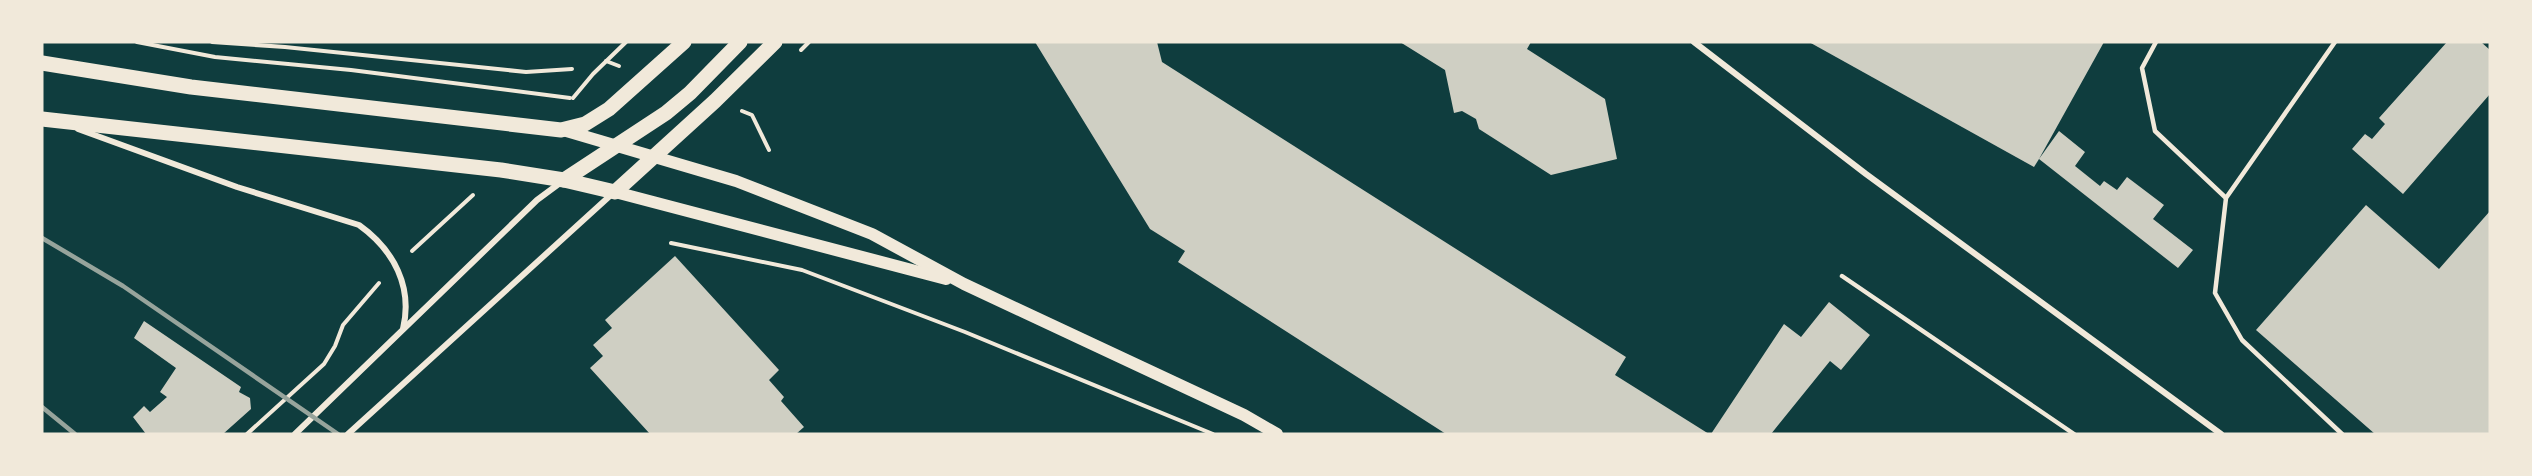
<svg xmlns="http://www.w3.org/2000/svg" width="2532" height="476" viewBox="0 0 2532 476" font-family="'DM Sans',sans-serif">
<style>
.building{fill:#cfcfc3}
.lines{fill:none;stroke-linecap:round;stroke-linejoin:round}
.path{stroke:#f1e9da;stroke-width:4}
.service{stroke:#f1e9da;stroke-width:4.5}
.minor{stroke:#f1e9da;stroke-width:6}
.secondary{stroke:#f1e9da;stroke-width:12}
.primary{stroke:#f1e9da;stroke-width:15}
.rail{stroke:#97a49c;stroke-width:4.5}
</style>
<rect width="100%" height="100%" fill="#0f3d3e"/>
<!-- building -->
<g class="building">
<path d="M1035,42H1157L1162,62L1626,357L1615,375L1709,434H1446L1178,262L1185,251L1150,229Z"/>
<path d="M1400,42H1531L1527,49L1605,99L1617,159L1551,175L1479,129L1476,119L1462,111L1454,113L1445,70Z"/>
<path d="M1809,42H2104L2039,159L2059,131L2085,152L2075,166L2100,186L2104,181L2117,190L2127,177L2164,205L2153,219L2193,250L2178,268L2039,159L2034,167Z"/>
<path d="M2447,42H2481L2490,50V94L2403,194L2352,149L2365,134L2372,139L2385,124L2379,118Z"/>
<path d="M2366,205L2439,269L2490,211V434H2375L2256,330Z"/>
<path d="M675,256L779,370L769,380L784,397L781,401L804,427L796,434H650L590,368L603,356L593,345L612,328L605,320Z"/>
<path d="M1829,302L1870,335L1841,370L1830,361L1771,434H1711L1784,324L1801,337Z"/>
<path d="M144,321L241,387L239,392L250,398L251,409L223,434H146L133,417L144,406L150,412L167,397L160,392L176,368L134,338Z"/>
</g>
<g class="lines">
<!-- path -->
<g class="path">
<path d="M137,42L215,57L351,70L570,98"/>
<path d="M212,42L285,47L526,72L572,69"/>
<path d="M801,50L809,42"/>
<path d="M606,61L619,66"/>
<path d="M573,98L593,74L626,42"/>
<path d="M742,111L752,115L769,150"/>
<path d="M671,243L802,270L965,332L1213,434"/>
<path d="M412,251L473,195"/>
<path d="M247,434L324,364L335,346L343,325L379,283"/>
</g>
<!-- service -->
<g class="service">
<path d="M2156,42L2142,68L2155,131L2226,198"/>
<path d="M2335,42L2226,198L2215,293L2242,340L2342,434"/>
<path d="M1842,276L2074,434"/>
</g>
<!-- minor -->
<g class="minor">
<path d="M1694,42L1866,174L2221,434"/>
<path d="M78,129L237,187L359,225C394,250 413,287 403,329"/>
<path d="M295,434L537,200L560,183"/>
<path d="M348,434L612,194"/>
</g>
<!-- secondary -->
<g class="secondary">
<path d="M563,130L736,181L872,234L964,284L1244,415L1277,434"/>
<path d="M615,192L946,279"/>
</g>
<!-- primary -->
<g class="primary">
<path d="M42,63L191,87L561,130L585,124L609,109L684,42"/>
<path d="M42,119L501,170L564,180L615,192L715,101L775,42"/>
<path d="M564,180L666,113L690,93L740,42"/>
</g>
<!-- rail -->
<g class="rail">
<path d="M42,238L123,286L338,434"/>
<path d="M42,407L75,434"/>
</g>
</g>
<!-- border -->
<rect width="2532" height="476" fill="none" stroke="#f1e9da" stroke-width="87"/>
</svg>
